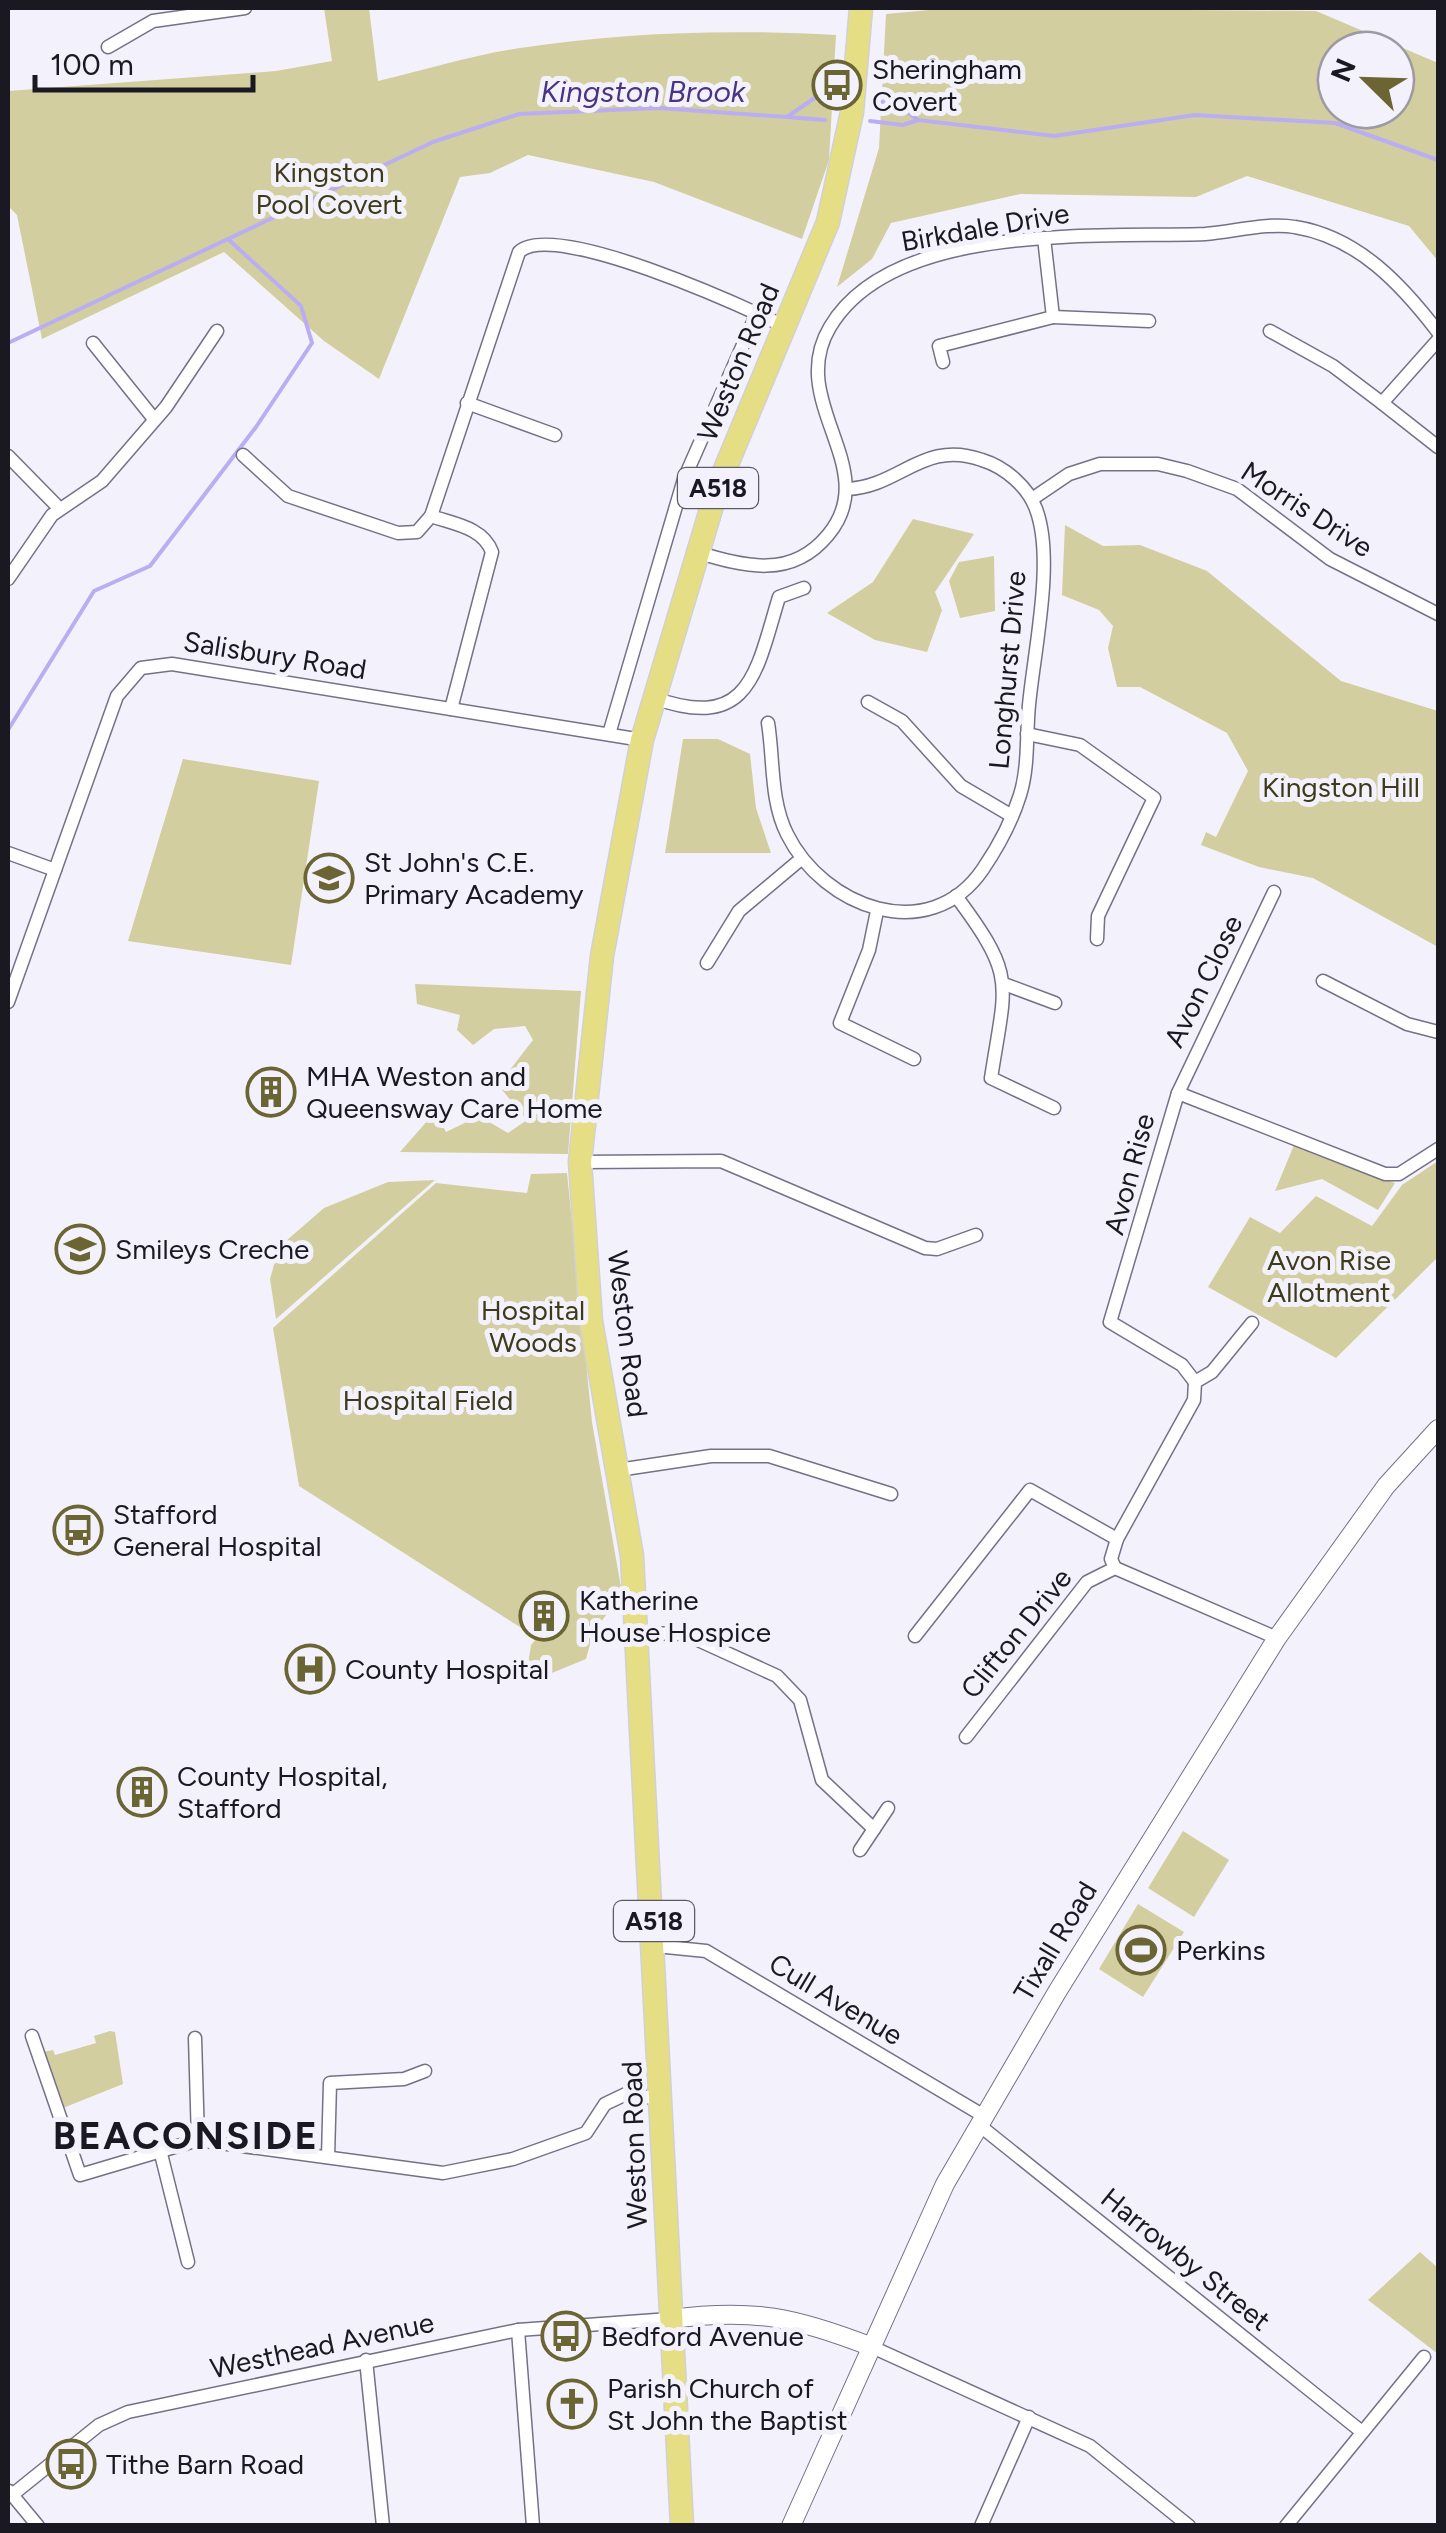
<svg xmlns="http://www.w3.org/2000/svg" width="1446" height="2533" viewBox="0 0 1446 2533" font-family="Figtree,sans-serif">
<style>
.green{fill:#d2ce9f;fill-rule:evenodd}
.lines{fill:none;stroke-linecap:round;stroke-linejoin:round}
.stream{stroke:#bbadf2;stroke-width:4}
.minor-casing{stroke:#747186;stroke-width:15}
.tertiary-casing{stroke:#747186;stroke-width:20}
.trunk-casing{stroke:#d1d1d3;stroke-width:25}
.minor{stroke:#fff;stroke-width:12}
.tertiary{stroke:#fff;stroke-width:18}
.trunk{stroke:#e6de84;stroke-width:22}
.labels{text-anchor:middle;stroke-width:10;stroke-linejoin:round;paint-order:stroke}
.shield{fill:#f3f2fc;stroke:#5b5a63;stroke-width:2.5}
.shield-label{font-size:25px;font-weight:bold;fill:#1a1921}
.poi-label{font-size:28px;fill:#1a1921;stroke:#f3f2fc;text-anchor:start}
.park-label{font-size:28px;fill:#3e3b1a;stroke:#f3f2fc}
.street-label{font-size:28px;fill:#1a1921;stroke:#f3f2fc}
.water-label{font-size:30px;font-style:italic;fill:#4a3382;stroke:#f3f2fc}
.district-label{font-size:38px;font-weight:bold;letter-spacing:2.5px;fill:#1a1921;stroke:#f3f2fc}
</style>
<rect width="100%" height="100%" fill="#f3f2fc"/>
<!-- green -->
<g class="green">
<path d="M324,8H369L378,81C425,70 473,55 520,48C626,32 729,29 836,35L829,160L802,239L654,182L528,155L490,173L460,177L379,379L324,341L224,252L42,339L17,215L8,206V91L276,71L332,61Z"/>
<path d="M951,8L1316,11L1438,63V261L1409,226L1247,176L1196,197L1020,194L891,223L872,259L837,287L879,148L886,14ZM1336,50H1396V110H1336Z"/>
<path d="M913,519L974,534L935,592L942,610L927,652L875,640L827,613L873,582Z"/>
<path d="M1065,525L1103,546L1140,545L1207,571L1341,681L1438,711V947L1313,878L1259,867L1201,845L1206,832L1216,837L1248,771L1227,733L1140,687H1117L1108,648L1113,626L1099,610L1062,595Z"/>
<path d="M994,556L995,611L960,618L949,581L959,562Z"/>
<path d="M683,739H718L750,754L756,808L771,853H665Z"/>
<path d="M183,759L319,781L291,965L128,941Z"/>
<path d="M415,984L581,991L568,1154L400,1152L435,1112L446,1132L479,1116L508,1133L527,1120L498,1085L533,1040L525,1026L494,1029L473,1045L457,1030L460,1015L417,1004Z"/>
<path d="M1294,1145L1395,1183L1378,1210L1322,1179L1275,1191Z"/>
<path d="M1438,1161V1257L1336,1358L1208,1287L1250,1217L1280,1233L1316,1196L1372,1226L1402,1185Z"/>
<path d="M567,1173L592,1422L622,1593L593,1633L586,1659L525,1684L531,1645L537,1638L299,1486L273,1328L436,1183L527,1193L531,1174Z"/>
<path d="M435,1180L276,1319L270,1279L279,1247L324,1208L388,1182Z"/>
<path d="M1183,1831L1229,1860L1194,1917L1148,1888Z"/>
<path d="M1138,1904L1184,1932L1143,1997L1099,1969Z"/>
<path d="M110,2031L115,2032L123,2084L63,2108L43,2052L53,2050L55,2055L96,2043L94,2036Z"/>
<path d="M1420,2252L1438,2268V2354L1368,2300Z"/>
</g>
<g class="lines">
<!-- stream -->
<g class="stream">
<path d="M873,102L895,103L918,120L1054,136L1195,115L1335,123L1438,160"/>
<path d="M787,117L825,120"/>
<path d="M870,121L903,125L918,120"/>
<path d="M8,343L433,142L519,114L658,108L787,117L816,97L829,95"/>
<path d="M8,730L94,591L150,566L256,427L312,343L301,306L228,239"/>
</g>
<!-- minor casing -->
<g class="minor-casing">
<g id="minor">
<path d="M108,47L153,21L245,8"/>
<path d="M1053,317L1149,321"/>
<path d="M1270,331L1333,366L1382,403L1438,340"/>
<path d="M93,343L154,419"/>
<path d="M943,362L939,346L1053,317L1044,238"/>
<path d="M467,403L555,435"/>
<path d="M1382,403L1438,447"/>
<path d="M243,455L288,496L398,533L417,532L431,516"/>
<path d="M8,456L59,508"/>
<path d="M1032,499L1069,474L1100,464H1158L1187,471L1237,489L1330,559L1438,614"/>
<path d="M696,552C744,566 791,580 828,535C884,468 785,402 830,327C893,221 1097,238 1205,234C1233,232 1268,222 1295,227C1358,237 1402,285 1438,332"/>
<path d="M8,579L52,515L102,481L166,407L217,331"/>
<path d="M654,698C750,732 756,673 779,597L804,588"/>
<path d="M868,702L902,721L961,786L1012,816"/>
<path d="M451,709L492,552C483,527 453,524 431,516L519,252C554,219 744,307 786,327"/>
<path d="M768,723C774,760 770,800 787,834C823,907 929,948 983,869C998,847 1012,821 1020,795C1029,766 1026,735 1029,705C1034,651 1055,559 1036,509C1028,487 1005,467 982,460C923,439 900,487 847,489"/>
<path d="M609,734L684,479L757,313"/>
<path d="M1027,734L1080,745L1154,798L1098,916L1097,939"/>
<path d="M8,853L55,870"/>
<path d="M956,896C1017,978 1006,981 991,1078L1054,1108"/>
<path d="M877,911L869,950L840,1023L914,1059"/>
<path d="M707,963L739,911L801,859"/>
<path d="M1323,981L1407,1024L1438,1032"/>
<path d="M1004,984L1055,1003"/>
<path d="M8,1002L117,696L141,668L172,664L642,740"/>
<path d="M1178,1093L1385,1174H1399L1438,1149"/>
<path d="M580,1162L721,1161L925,1248L937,1249L976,1235"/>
<path d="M1195,1382L1182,1365L1110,1322L1178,1093L1274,892"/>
<path d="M618,1470L711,1456H769L891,1494"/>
<path d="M1115,1568L1111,1559L1117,1539L1194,1400L1195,1382L1212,1372L1252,1323"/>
<path d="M638,1633L685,1634L777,1676L800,1700L822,1780L874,1829L860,1850"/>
<path d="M915,1636L1030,1490L1117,1539"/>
<path d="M966,1737L1087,1582L1115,1568L1277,1638"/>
<path d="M874,1829L888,1808"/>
<path d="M656,1946L706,1951L984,2116"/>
<path d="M32,2036L80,2175L198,2140L443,2173L513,2159L586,2133L605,2104L626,2094L662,2099"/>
<path d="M195,2038L198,2140"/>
<path d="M979,2125L1362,2432"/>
<path d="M160,2150L188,2262"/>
<path d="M328,2157L330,2083L404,2079L425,2071"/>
<path d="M518,2330L533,2526"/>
<path d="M872,2347L1090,2446L1189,2526"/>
<path d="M366,2360L383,2526"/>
<path d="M9,2491L38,2526"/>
<path d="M12,2495L99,2425L128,2412L518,2330L670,2319"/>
<path d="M981,2526L1029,2417"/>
<path d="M1286,2526L1424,2357"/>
</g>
</g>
<!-- tertiary casing -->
<g class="tertiary-casing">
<g id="tertiary">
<path d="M670,2319C753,2308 795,2317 872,2347"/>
<path d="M791,2526L945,2184L1057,1992L1277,1638L1386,1486L1438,1429"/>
</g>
</g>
<!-- trunk casing -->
<g class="trunk-casing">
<path id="trunk" d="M682,2526L632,1556L591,1321L580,1162L602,956L642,740L718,486L828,222L852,112L861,8"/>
</g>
<!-- minor -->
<use href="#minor" class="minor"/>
<!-- tertiary -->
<use href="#tertiary" class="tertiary"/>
<!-- trunk -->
<use href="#trunk" class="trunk"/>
</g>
<!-- icons -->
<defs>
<g id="bus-ring" transform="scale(2.5)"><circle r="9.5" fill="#f3f2fc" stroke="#6a6532" stroke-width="1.5"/><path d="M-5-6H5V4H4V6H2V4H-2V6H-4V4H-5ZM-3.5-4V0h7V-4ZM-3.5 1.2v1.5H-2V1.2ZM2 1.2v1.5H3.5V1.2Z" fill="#6a6532"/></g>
<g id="school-ring" transform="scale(2.5)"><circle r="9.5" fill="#f3f2fc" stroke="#6a6532" stroke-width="1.5"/><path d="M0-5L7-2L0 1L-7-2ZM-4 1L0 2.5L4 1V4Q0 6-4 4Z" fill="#6a6532"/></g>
<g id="building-ring" transform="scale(2.5)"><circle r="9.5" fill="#f3f2fc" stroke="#6a6532" stroke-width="1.5"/><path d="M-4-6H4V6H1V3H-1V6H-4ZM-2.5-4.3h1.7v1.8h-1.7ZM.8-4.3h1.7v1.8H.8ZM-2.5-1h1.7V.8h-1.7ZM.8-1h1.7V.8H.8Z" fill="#6a6532"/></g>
<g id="hospital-ring" transform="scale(2.5)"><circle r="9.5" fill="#f3f2fc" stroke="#6a6532" stroke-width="1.5"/><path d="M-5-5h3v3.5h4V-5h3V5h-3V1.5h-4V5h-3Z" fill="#6a6532"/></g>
<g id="stadium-ring" transform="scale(2.5)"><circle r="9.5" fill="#f3f2fc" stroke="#6a6532" stroke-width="1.5"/><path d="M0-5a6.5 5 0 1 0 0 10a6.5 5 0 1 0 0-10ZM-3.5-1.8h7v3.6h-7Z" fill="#6a6532"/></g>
<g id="church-ring" transform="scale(2.5)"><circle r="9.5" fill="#f3f2fc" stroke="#6a6532" stroke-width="1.5"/><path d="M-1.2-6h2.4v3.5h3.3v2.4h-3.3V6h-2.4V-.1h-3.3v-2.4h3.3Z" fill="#6a6532"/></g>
</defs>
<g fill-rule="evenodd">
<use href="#bus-ring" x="837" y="85"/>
<use href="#school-ring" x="329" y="878"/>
<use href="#building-ring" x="271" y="1092"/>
<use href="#school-ring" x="80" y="1249"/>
<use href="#bus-ring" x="78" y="1530"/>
<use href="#building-ring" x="544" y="1616"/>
<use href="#hospital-ring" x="310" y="1669"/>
<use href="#building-ring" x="142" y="1792"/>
<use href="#stadium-ring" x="1141" y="1950"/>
<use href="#bus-ring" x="566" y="2336"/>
<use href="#church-ring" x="572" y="2404"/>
<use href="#bus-ring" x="71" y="2464"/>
</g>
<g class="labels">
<!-- shield labels -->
<g class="shield">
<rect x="678" y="468" width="80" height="40" rx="8"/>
<rect x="614" y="1901" width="80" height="40" rx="8"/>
</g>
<g class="shield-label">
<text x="718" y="497">A518</text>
<text x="654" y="1930">A518</text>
</g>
<!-- poi labels -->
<g class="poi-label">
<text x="872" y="79">Sheringham<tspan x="872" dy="32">Covert</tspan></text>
<text x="364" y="872">St John's C.E.<tspan x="364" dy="32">Primary Academy</tspan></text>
<text x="306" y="1086">MHA Weston and<tspan x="306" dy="32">Queensway Care Home</tspan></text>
<text x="115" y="1259">Smileys Creche</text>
<text x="113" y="1524">Stafford<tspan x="113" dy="32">General Hospital</tspan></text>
<text x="579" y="1610">Katherine<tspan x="579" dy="32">House Hospice</tspan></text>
<text x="345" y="1679">County Hospital</text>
<text x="177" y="1786">County Hospital,<tspan x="177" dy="32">Stafford</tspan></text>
<text x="1176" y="1960">Perkins</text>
<text x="601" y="2346">Bedford Avenue</text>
<text x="607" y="2398">Parish Church of<tspan x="607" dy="32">St John the Baptist</tspan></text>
<text x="106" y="2474">Tithe Barn Road</text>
</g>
<!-- park labels -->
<g class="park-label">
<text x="329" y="182">Kingston<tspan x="329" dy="32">Pool Covert</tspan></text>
<text x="1341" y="797">Kingston Hill</text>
<text x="1329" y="1270">Avon Rise<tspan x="1329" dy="32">Allotment</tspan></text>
<text x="533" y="1320">Hospital<tspan x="533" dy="32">Woods</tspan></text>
<text x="428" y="1410">Hospital Field</text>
</g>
<!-- street labels -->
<g class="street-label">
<text transform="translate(985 227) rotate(-10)" y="10">Birkdale Drive</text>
<text transform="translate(738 362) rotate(-67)" y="10">Weston Road</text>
<text transform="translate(1307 509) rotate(33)" y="10">Morris Drive</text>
<text transform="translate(275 655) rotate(9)" y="10">Salisbury Road</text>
<text transform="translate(1007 670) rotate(-85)" y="10">Longhurst Drive</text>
<text transform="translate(1203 981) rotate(-64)" y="10">Avon Close</text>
<text transform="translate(1129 1174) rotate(-75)" y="10">Avon Rise</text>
<text transform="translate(628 1334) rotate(83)" y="10">Weston Road</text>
<text transform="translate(1016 1633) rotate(-51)" y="10">Clifton Drive</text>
<text transform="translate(1055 1941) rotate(-59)" y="10">Tixall Road</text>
<text transform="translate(836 1999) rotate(31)" y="10">Cull Avenue</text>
<text transform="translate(634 2145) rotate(-92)" y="10">Weston Road</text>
<text transform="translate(1186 2259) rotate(39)" y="10">Harrowby Street</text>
<text transform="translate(322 2345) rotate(-12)" y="10">Westhead Avenue</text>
</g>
<!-- water labels -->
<g class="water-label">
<text x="643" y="102">Kingston Brook</text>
</g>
<!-- district labels -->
<g class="district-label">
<text x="186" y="2149">BEACONSIDE</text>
</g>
</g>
<!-- border -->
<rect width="1446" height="2533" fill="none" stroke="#1a1921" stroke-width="20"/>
<!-- north arrow -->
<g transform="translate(1366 80) rotate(293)"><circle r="48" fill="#f3f2fc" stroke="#9c9ba4" stroke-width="2.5"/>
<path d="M0-8L18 38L0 25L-18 38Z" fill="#6a6532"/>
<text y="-15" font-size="28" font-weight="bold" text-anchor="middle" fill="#1a1921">N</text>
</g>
<!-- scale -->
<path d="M35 75v15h218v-15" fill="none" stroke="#1a1921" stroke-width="5"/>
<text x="50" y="75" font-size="30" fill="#1a1921" stroke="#f3f2fc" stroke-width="8" paint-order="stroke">100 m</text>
</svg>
